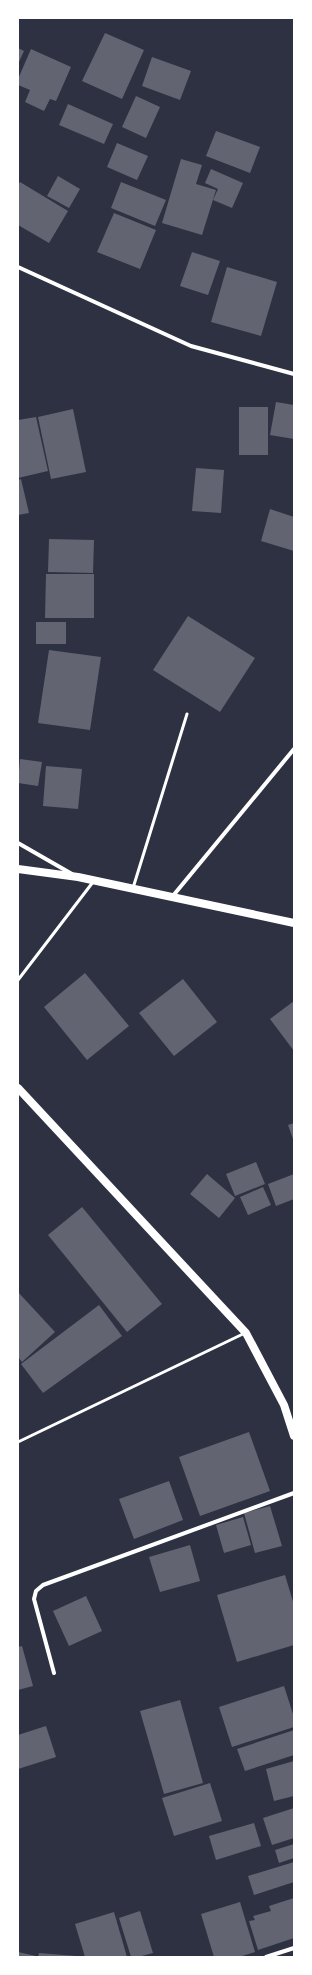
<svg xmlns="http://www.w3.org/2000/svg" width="312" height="1975" viewBox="0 0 312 1975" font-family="Barlow,sans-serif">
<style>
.building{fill:#626471}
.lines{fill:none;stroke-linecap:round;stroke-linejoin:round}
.service{stroke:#fff;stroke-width:3}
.minor{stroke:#fff;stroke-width:4}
.secondary{stroke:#fff;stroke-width:8}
</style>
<rect width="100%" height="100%" fill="#2d3142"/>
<!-- building -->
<g class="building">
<path d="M105,33L144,50L122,99L82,81Z"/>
<path d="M18,48L24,51L18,64Z"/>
<path d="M31,49L71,67L56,101L50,99L44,111L25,102L30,90L18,85V79Z"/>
<path d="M152,57L191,71L180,100L142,86Z"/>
<path d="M136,96L160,107L146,138L122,127Z"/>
<path d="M68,104L113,124L104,144L59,125Z"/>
<path d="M216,131L260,147L250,173L206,156Z"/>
<path d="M117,143L148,156L137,180L107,167Z"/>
<path d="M181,159L202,165L196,184L216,190L202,235L162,223Z"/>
<path d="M211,169L243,183L232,208L213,200L218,189L205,183Z"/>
<path d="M58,176L80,189L69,208L47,196Z"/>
<path d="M20,182L68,211L49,243L18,225V185Z"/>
<path d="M121,182L166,200L155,226L111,208Z"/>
<path d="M114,213L156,230L140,269L97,252Z"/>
<path d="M192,252L220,261L208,295L180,286Z"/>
<path d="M227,267L277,282L261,336L211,322Z"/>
<path d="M276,402L294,405V439L270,435Z"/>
<rect x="239" y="407" width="29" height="48"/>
<path d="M73,409L86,472L51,479L38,417Z"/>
<path d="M36,417L48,471L18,478V420Z"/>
<path d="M196,468L224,470L221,513L192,511Z"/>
<path d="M21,479L29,513L18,515V480Z"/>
<path d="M270,509L294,517V551L261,541Z"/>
<path d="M49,539L94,540L93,573L48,572Z"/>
<path d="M46,574H94V618H45Z"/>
<path d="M188,616L255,658L220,712L153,670Z"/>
<rect x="36" y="622" width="30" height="22"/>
<path d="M49,650L101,657L90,730L38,723Z"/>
<path d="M20,759L42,762L38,786L18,783Z"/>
<path d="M46,766L82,769L78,809L43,806Z"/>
<path d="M85,973L129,1026L87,1060L44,1007Z"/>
<path d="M183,979L217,1022L174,1056L139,1013Z"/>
<path d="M294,1001V1051L270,1019Z"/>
<path d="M294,1123V1142L288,1125Z"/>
<path d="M256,1162L265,1184L235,1196L226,1174Z"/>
<path d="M207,1174L235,1198L219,1218L190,1194Z"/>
<path d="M294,1174V1199L276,1206L268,1184Z"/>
<path d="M263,1187L271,1205L248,1215L240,1197Z"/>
<path d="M82,1207L162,1304L127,1332L48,1235Z"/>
<path d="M18,1292L55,1332L22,1362L18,1357Z"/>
<path d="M99,1305L122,1336L43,1393L21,1364Z"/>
<path d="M249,1432L270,1491L200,1516L179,1457Z"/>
<path d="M169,1481L183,1520L134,1539L119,1499Z"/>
<path d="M270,1506L282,1546L255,1553L244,1513Z"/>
<path d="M243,1517L251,1545L224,1553L216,1525Z"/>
<path d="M190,1545L200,1581L160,1592L149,1557Z"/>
<path d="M285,1575L294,1605V1645L237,1662L217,1595Z"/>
<path d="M86,1596L102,1631L69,1646L53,1611Z"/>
<path d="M22,1646L33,1686L18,1690V1647Z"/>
<path d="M284,1686L294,1717V1727L232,1747L219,1707Z"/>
<path d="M180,1700L203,1783L164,1794L140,1711Z"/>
<path d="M46,1726L56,1757L18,1769V1735Z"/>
<path d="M294,1730V1755L245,1771L237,1749Z"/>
<path d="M294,1761V1796L274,1801L266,1769Z"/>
<path d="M210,1783L222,1821L174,1836L162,1798Z"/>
<path d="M294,1808V1838L272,1845L263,1818Z"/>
<path d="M254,1823L261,1846L216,1860L209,1836Z"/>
<path d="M294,1844V1858L279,1863L275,1850Z"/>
<path d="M294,1862V1882L254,1895L248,1876Z"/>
<path d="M294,1898V1938L258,1950L249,1921L255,1920L253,1916L271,1911L269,1906Z"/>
<path d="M240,1902L255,1952L239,1957H214L201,1914Z"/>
<path d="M140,1911L153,1953L138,1957H131L119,1918Z"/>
<path d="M114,1912L127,1957H85L75,1924Z"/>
<path d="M18,1952L36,1956V1957H18Z"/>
<path d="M39,1953L76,1956V1957H38Z"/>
</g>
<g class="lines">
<!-- service -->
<g class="service">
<path d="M133,888L187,714"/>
<path d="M18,980L93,882"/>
<path d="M18,1442L245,1333"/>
</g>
<!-- minor -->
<g class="minor">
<path d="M18,267L191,346L294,374"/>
<path d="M18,843L72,874"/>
<path d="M172,897L294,749"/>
<path d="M54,1673L34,1599L36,1591L43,1585L294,1493"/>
<path d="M266,1957L294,1948"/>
</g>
<!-- secondary -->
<g class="secondary">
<path d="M18,869L78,877L294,923"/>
<path d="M18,1088L246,1333L284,1405L294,1436"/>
</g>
</g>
<!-- border -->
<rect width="312" height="1975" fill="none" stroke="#ffffff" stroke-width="38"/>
</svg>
